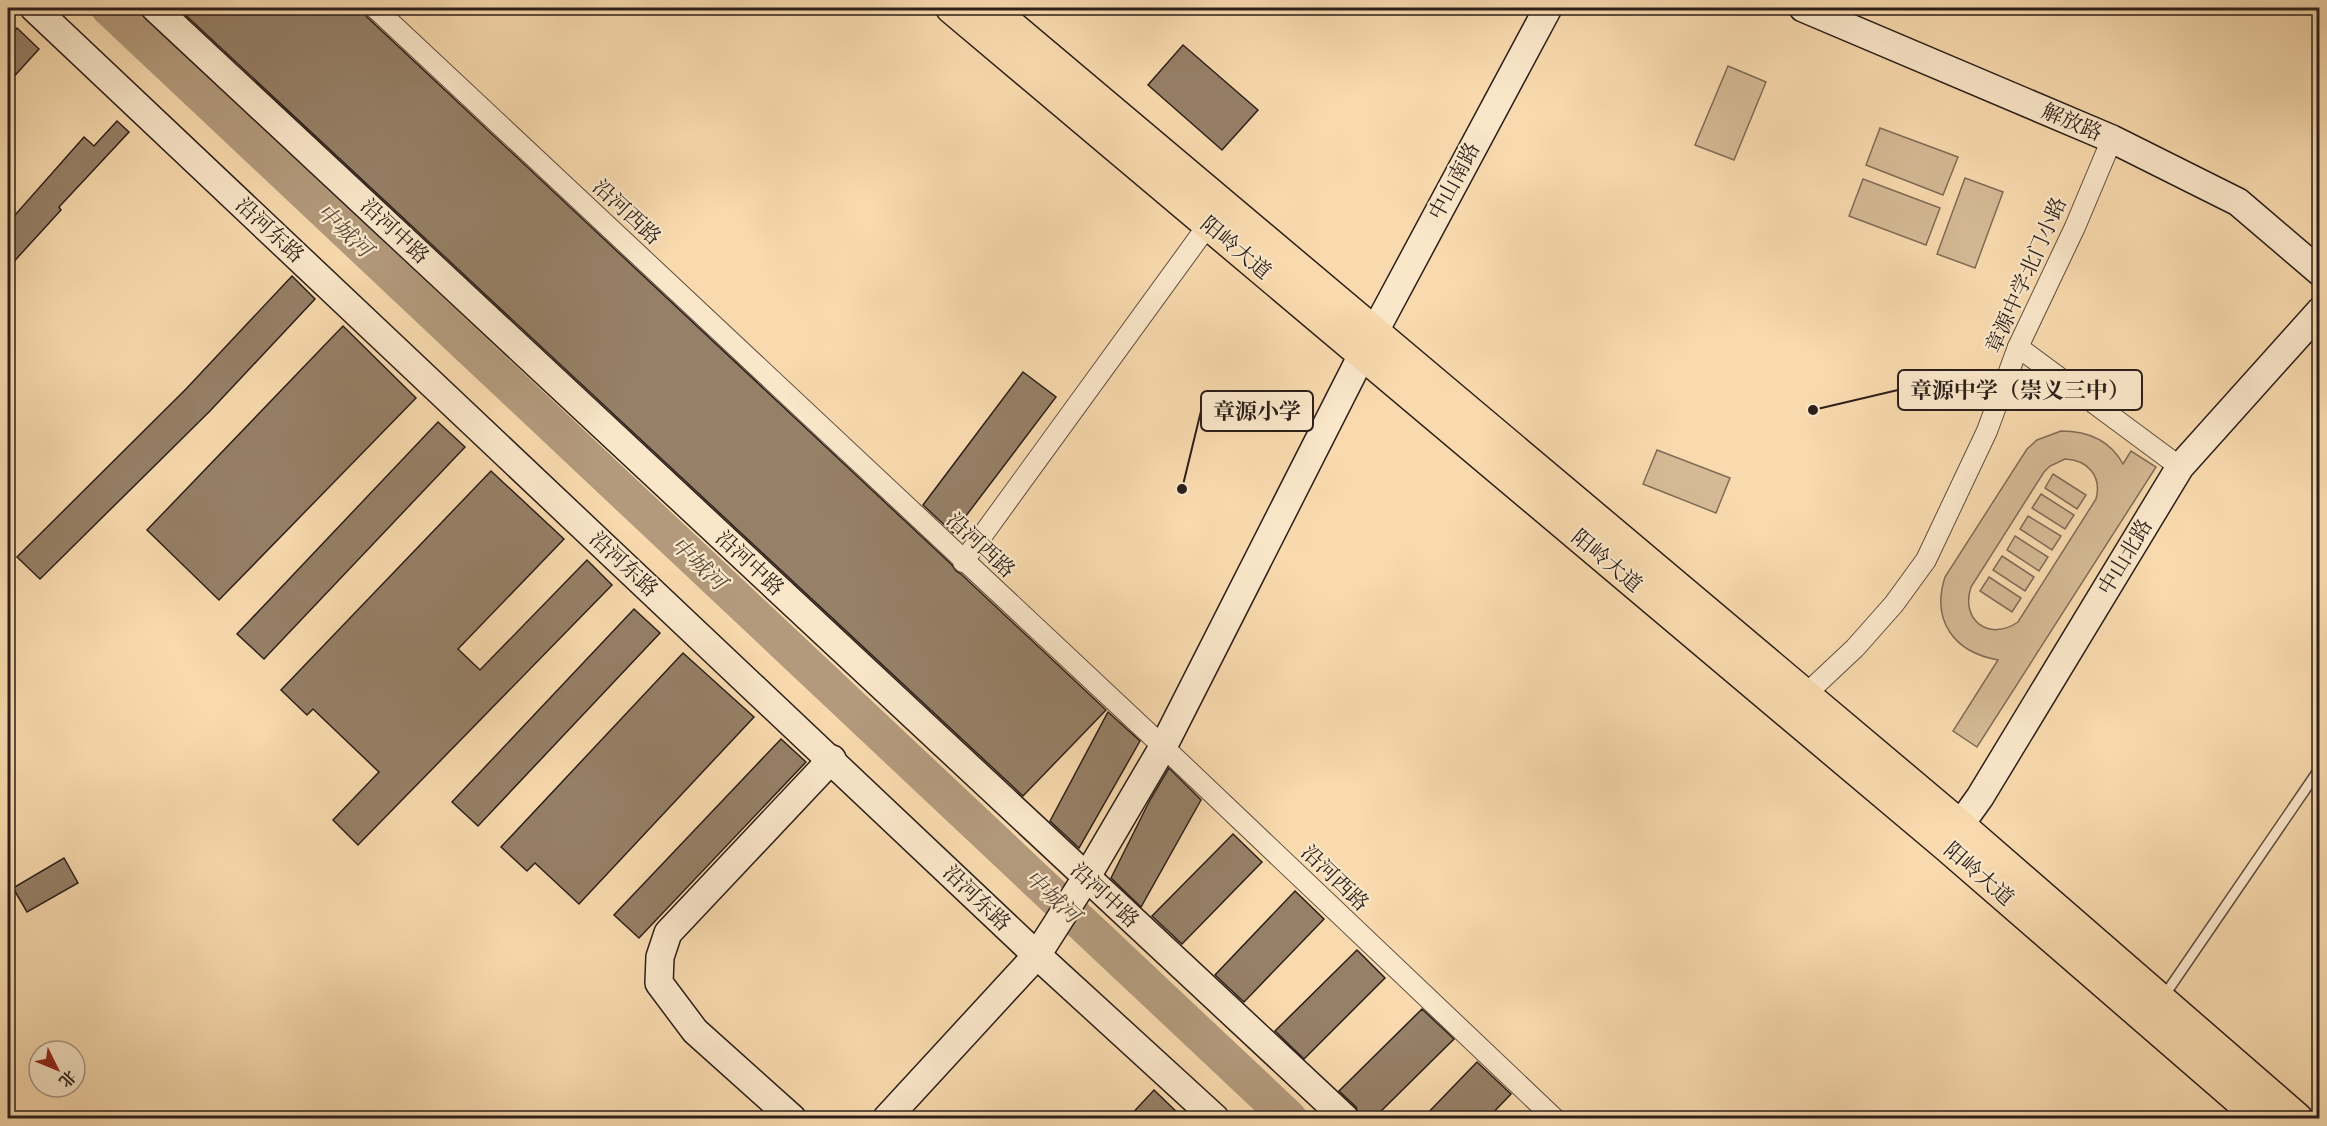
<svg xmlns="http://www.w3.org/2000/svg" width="2327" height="1126" viewBox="0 0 2327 1126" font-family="'IM FELL Great Primer','Noto Serif SC',serif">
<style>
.green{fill:#d5ba95;stroke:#806c58;stroke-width:1.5;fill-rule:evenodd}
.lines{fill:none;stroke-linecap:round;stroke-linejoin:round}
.river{stroke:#b39a7c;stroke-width:36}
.building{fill:#968067;stroke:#2c1f1a;stroke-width:1.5}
.lane-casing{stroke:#5f4e3f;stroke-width:12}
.street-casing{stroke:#5f4e3f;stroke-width:22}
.secondary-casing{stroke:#2c1f1a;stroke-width:30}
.primary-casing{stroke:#2c1f1a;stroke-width:33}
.lane{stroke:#fae7ca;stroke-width:9}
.street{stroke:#fae7ca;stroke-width:20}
.secondary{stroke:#fae7ca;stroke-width:27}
.primary{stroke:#f8daae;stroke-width:30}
.labels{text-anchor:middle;stroke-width:4.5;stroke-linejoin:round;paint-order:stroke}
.street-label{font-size:21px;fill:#2c1f1a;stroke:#fae7ca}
.water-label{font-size:22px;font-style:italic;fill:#5b4a3c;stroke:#fae7ca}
.leader{fill:none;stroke:#2c1f1a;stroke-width:2}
.callout-dot{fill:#2c1f1a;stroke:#fae7ca;stroke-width:2}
.callout{fill:#fae7ca;stroke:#2c1f1a;stroke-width:2}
.callout-label{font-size:22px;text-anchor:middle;font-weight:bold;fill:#2c1f1a}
</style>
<rect width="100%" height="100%" fill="#f8daae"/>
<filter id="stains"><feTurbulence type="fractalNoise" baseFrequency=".00333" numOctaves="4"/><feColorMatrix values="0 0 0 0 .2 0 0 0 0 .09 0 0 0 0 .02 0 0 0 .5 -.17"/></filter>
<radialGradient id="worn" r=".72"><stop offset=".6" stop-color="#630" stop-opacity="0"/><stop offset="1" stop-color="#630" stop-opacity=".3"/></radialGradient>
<!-- green -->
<g class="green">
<path d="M1728,66L1766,82L1734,160L1695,145Z"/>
<path d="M1880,128L1958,157L1943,195L1866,165Z"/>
<path d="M1965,178L2003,192L1975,268L1937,254Z"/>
<path d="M1863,179L1940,208L1926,245L1849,216Z"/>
<path d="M2061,431C2088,431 2110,440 2123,464L2131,451L2156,467L1977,747L1953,731L1998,660C1954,652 1931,621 1945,577L2027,449L2037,440ZM2065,459C2088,460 2102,476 2096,499L2018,622C1989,642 1960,620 1971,587L2044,472L2050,466Z"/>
<path d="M1657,450L1730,478L1716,513L1643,484Z"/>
<path d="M2053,474L2086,495L2077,509L2045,488Z"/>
<path d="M2041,494L2074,515L2065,529L2032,508Z"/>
<path d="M2028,516L2061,536L2052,550L2020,529Z"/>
<path d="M2015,536L2048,557L2039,571L2007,550Z"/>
<path d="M2002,556L2034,577L2025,591L1993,570Z"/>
<path d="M1989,577L2021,598L2012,612L1980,591Z"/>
</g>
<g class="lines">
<!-- river -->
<path class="river" d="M109,8L1289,1118"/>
</g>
<!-- building -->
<g class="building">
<path d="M178,8H362L367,17L952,565L956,571L961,574L1106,710L1023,796Z"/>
<path d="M17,28L39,49L8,83V39Z"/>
<path d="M1183,45L1258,110L1222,150L1148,85Z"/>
<path d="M117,121L129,132L59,207L61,210L8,268V223L84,137L94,146Z"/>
<path d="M292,276L315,299L210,411L40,579L17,557L186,389Z"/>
<path d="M343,326L416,398L219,600L147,530Z"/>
<path d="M1023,372L1056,397L953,533L923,505Z"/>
<path d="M438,422L465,447L264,659L237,634Z"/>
<path d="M491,471L564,539L458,649L480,670L587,560L612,585L358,845L333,820L379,772L313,709L307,715L281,690Z"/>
<path d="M634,609L660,633L478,826L452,802Z"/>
<path d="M683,653L754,717L579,904L535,863L527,871L501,847Z"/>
<path d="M1108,712L1140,741L1079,848L1050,821Z"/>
<path d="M781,739L806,762L639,938L614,915Z"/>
<path d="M1169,768L1201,800L1141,907L1111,878L1150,800Z"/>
<path d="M1233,834L1262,862L1182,944L1152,916Z"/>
<path d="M64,858L78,883L27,912L13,888Z"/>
<path d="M1295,891L1324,919L1244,1002L1215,975Z"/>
<path d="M1357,950L1385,978L1304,1059L1275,1031Z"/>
<path d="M1422,1009L1454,1039L1373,1119H1360L1356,1107L1339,1091Z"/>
<path d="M1477,1062L1511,1094L1487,1119H1422Z"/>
<path d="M1154,1090L1184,1119H1127Z"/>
</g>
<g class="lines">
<!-- lane casing -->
<g class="lane-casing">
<path id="lane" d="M2164,996L2320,768"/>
</g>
<!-- street casing -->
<g class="street-casing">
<g id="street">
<path d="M375,8L1172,755L1554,1118"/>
<path d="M2018,347L2180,467"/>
<path d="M963,562L1208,225"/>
<path d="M1805,695L1855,648L1894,604L1926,560L1987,431L2018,347L2075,227L2112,139"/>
</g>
</g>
<!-- secondary casing -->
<g class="secondary-casing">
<g id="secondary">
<path d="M34,8L1027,946L1215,1118"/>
<path d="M155,8L1345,1118"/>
<path d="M1803,8L2112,139L2238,202L2320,272"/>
<path d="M1960,825L1980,797L2180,467L2320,311"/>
<path d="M792,1118L695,1031L659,983L660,957L668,933L832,759"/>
<path d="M887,1118L1037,955L1086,878L1163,747L1362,355L1548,8"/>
</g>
</g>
<!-- primary casing -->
<g class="primary-casing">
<g id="primary">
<path d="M951,8L1945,845L2260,1118"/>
<path d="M990,8L1960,825L2297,1118"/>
</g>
</g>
<!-- lane -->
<use href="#lane" class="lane"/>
<!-- street -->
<use href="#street" class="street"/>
<!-- secondary -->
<use href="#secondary" class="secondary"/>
<!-- primary -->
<use href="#primary" class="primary"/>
</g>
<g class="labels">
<!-- street labels -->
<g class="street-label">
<text transform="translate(2072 122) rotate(23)" y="7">解放路</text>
<text transform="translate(1454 181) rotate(-62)" y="7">中山南路</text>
<text transform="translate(627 212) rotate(43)" y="7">沿河西路</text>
<text transform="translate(270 230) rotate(43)" y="7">沿河东路</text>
<text transform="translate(395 231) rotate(43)" y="7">沿河中路</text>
<text transform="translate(1236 248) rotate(40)" y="7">阳岭大道</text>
<text transform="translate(2026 275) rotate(-66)" y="7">章源中学北门小路</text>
<text transform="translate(981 545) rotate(43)" y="7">沿河西路</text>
<text transform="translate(2125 557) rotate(-59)" y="7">中山北路</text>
<text transform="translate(1607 561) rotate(40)" y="7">阳岭大道</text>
<text transform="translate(750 563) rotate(43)" y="7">沿河中路</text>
<text transform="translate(624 564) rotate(43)" y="7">沿河东路</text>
<text transform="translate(1979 874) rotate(41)" y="7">阳岭大道</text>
<text transform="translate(1335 878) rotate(44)" y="7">沿河西路</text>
<text transform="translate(1105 895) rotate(43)" y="7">沿河中路</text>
<text transform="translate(977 898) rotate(44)" y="7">沿河东路</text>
</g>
<!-- water labels -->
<g class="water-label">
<text transform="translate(345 230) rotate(43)" y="8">中城河</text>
<text transform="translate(699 563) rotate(43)" y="8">中城河</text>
<text transform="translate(1053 896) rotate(43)" y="8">中城河</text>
</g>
</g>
<!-- callouts -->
<path class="leader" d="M1813 410L1898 390M1182 489L1201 411"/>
<g class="callout-dot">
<circle cx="1813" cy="410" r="6"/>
<circle cx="1182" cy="489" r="6"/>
</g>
<g class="callout">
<rect x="1898" y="370" width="244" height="40" rx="6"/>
<rect x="1201" y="391" width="112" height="40" rx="6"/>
</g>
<g class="callout-label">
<text x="2020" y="398">章源中学（崇义三中）</text>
<text x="1257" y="419">章源小学</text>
</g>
<!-- margin -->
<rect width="2327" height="1126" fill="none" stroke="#f8daae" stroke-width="30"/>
<rect x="9" y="9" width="2309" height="1108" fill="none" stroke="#2c1f1a" stroke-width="3"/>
<rect x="15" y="15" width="2297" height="1096" fill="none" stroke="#2c1f1a" stroke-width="1.5"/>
<!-- north arrow -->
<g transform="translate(57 1069) rotate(133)"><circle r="28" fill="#fae7ca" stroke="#a89784" stroke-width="1.5"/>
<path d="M0-4.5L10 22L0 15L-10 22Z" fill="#8f2418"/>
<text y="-9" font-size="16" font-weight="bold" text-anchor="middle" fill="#2c1f1a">北</text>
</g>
<rect width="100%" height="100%" filter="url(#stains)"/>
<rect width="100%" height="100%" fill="url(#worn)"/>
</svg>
